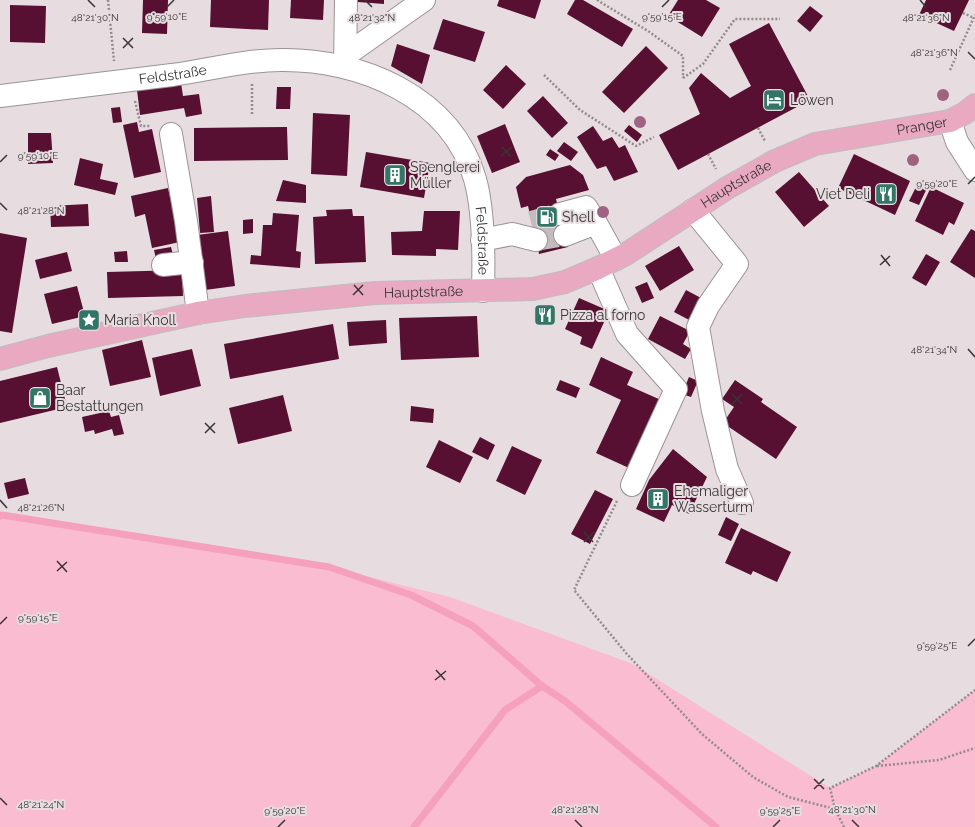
<svg xmlns="http://www.w3.org/2000/svg" width="975" height="827" viewBox="0 0 975 827" font-family="Raleway,sans-serif">
<style>
.green{fill:#fabcd0}
.lines{fill:none;stroke-linecap:round;stroke-linejoin:round}
.stream{stroke:#f5a1be;stroke-width:7}
.building{fill:#571031}
.minor-tunnel{stroke:#c4bbbe;stroke-width:22;stroke-dasharray:22 11;stroke-linecap:butt}
.minor-casing{stroke:#9c9396;stroke-width:24}
.major-casing{stroke:#bfbebf;stroke-width:24}
.path{stroke:#928b8d;stroke-width:2.5;stroke-dasharray:2 2;stroke-linecap:butt}
.minor{stroke:#fff;stroke-width:22}
.major{stroke:#e8a9c1;stroke-width:22}
.tree{fill:#9f6382}
.ticks{fill:none;stroke:#383536;stroke-width:1.5}
.labels{text-anchor:middle;stroke-width:4;stroke-linejoin:round;paint-order:stroke}
.street-label{font-size:14px;fill:#383536;stroke:#e7dde0}
.poi-label{font-size:14px;fill:#383536;stroke:#e7dde0;text-anchor:start}
.ticks-label{font-size:10px;text-anchor:middle;fill:#383536;stroke:#e7dde0;stroke-width:4;stroke-linejoin:round;paint-order:stroke}
</style>
<rect width="100%" height="100%" fill="#e7dde0"/>
<!-- green -->
<path class="green" d="M2,515L329,567L450,597L633,664L830,788L876,766L975,690V827H0V516Z"/>
<g class="lines">
<!-- stream -->
<g class="stream">
<path d="M0,516L2,515L329,567L411,595L473,626L542,686"/>
<path d="M414,827L505,710L542,686L565,701L716,827"/>
</g>
</g>
<!-- building -->
<g class="building">
<path d="M143,0H168L167,34L142,33Z"/>
<path d="M211,0H269L268,30L210,27Z"/>
<path d="M291,0H324L323,20L290,18Z"/>
<path d="M358,0H384V4L358,2Z"/>
<path d="M499,0H541L535,19L497,6Z"/>
<path d="M575,0H583L633,29L622,47L567,14Z"/>
<path d="M678,0H706L720,8L702,37L668,16Z"/>
<path d="M926,0H969L954,31L919,15Z"/>
<path d="M10,5L46,6L45,43L10,42Z"/>
<path d="M810,6L823,16L810,32L797,21Z"/>
<path d="M443,19L485,32L475,62L433,49Z"/>
<path d="M769,23L810,100L678,170L659,135L700,114L689,88L701,73L730,98L751,86L729,44Z"/>
<path d="M397,44L430,55L422,84L391,66Z"/>
<path d="M646,46L668,68L624,113L602,92Z"/>
<path d="M506,65L526,84L503,109L483,90Z"/>
<path d="M181,83L183,96L199,94L202,114L186,117L184,108L140,115L137,90Z"/>
<path d="M277,87H291L290,109H276Z"/>
<path d="M543,96L568,123L552,138L527,111Z"/>
<path d="M120,107L122,122L113,123L111,108Z"/>
<path d="M313,113L350,115L347,176L311,174Z"/>
<path d="M137,122L139,132L152,129L161,172L134,178L123,125Z"/>
<path d="M505,124L520,162L492,173L477,136Z"/>
<path d="M629,125L642,135L637,142L624,131Z"/>
<path d="M593,126L603,141L612,137L619,148L625,145L638,172L614,181L606,166L597,169L577,137Z"/>
<path d="M287,127L288,160L194,161V128Z"/>
<path d="M28,133H51L53,163L28,164Z"/>
<path d="M564,142L578,152L571,161L557,151Z"/>
<path d="M550,149L559,155L555,161L546,155Z"/>
<path d="M366,152L430,163L424,198L360,187Z"/>
<path d="M854,154L910,181L895,215L838,188Z"/>
<path d="M80,158L103,164L100,179L118,183L115,195L74,185Z"/>
<path d="M570,165L583,175L589,190L556,199L568,247L539,254L528,206L521,208L516,187L526,177Z"/>
<path d="M799,172L829,206L804,227L775,192Z"/>
<path d="M283,180L306,185V203L276,201Z"/>
<path d="M919,181L928,186L919,205L909,201Z"/>
<path d="M931,187L964,203L954,225L949,222L943,235L915,221Z"/>
<path d="M168,188L180,242L152,248L145,214L135,217L131,196Z"/>
<path d="M211,196L214,232L200,233L197,198Z"/>
<path d="M88,204L89,226L51,227L50,206Z"/>
<path d="M352,209L353,216H364L366,262L315,264L313,217L327,216L326,210Z"/>
<path d="M424,211H460L458,250L436,249V256L392,255L391,232L422,231Z"/>
<path d="M273,213L299,215L296,251L301,252L300,268L250,264L251,255L261,256L263,225H272Z"/>
<path d="M253,219V233L243,234V220Z"/>
<path d="M971,229L975,231V278L950,262Z"/>
<path d="M228,231L235,286L205,290L197,235Z"/>
<path d="M0,233L27,238L12,333L0,331Z"/>
<path d="M679,246L694,270L660,291L645,266Z"/>
<path d="M171,247L173,255L156,259L154,250Z"/>
<path d="M127,251L128,262H115L114,252Z"/>
<path d="M67,252L72,271L40,279L35,260Z"/>
<path d="M926,254L940,262L926,286L912,278Z"/>
<path d="M182,270L183,296L108,298L107,272Z"/>
<path d="M647,282L654,298L642,303L635,287Z"/>
<path d="M77,286L85,316L52,324L44,294Z"/>
<path d="M686,290L703,299L691,321L674,312Z"/>
<path d="M579,298L609,311L592,349L580,344L582,337L565,329Z"/>
<path d="M542,307L554,312L550,321L538,315Z"/>
<path d="M477,316L479,357L401,360L399,318Z"/>
<path d="M660,316L690,331L683,344L691,349L685,359L648,339Z"/>
<path d="M386,320L387,343L349,346L347,322Z"/>
<path d="M333,324L339,359L230,379L224,344Z"/>
<path d="M142,340L151,377L110,386L102,350Z"/>
<path d="M192,349L201,386L160,396L152,358Z"/>
<path d="M601,357L633,372L627,385L661,400L629,468L596,453L621,400L589,385Z"/>
<path d="M57,367L67,407L0,423V381Z"/>
<path d="M689,377L698,381L691,397L682,394Z"/>
<path d="M560,380L580,388L576,398L556,390Z"/>
<path d="M735,380L763,399L761,402L797,427L776,459L723,423L734,407L722,399Z"/>
<path d="M283,395L292,431L238,444L229,408Z"/>
<path d="M411,406L434,409L433,423L410,421Z"/>
<path d="M109,411L111,417L119,415L124,434L114,436L112,429L95,434L94,430L85,432L82,417Z"/>
<path d="M480,437L495,445L488,460L472,452Z"/>
<path d="M439,440L473,457L460,483L426,467Z"/>
<path d="M512,446L542,460L525,495L496,481Z"/>
<path d="M673,449L707,477L689,514L672,505L664,522L636,509L649,480Z"/>
<path d="M25,478L29,494L8,499L4,483Z"/>
<path d="M595,490L613,499L590,544L571,534Z"/>
<path d="M726,517L739,524L731,541L718,535Z"/>
<path d="M741,528L791,552L777,582L753,571L751,575L725,563Z"/>
</g>
<g class="lines">
<!-- minor-tunnel -->
<g class="minor-tunnel">
<path d="M531,222L560,214"/>
<path d="M536,240L565,235"/>
</g>
<!-- minor casing -->
<g class="minor-casing">
<g id="minor">
<path d="M346,55L424,0"/>
<path d="M345,66L346,0"/>
<path id="s1" d="M0,96C57,89 115,82 172,75C208,70 244,60 281,60C360,59 451,96 475,179C484,211 484,257 483,291"/>
<path d="M950,121L957,142L975,170"/>
<path d="M171,134L186,221L198,313"/>
<path d="M693,210L737,264L708,306L698,327L713,411L727,469L742,503"/>
<path d="M560,214L586,207L596,223"/>
<path d="M565,235L596,223L616,259"/>
<path d="M482,240L512,234L536,240"/>
<path d="M163,265L192,262"/>
<path d="M598,268L627,334L676,389L632,485"/>
</g>
</g>
<!-- major casing -->
<g class="major-casing">
<g id="major">
<path id="s2" d="M0,359L48,346L198,313L245,306L375,293L533,289L565,282L598,268L626,254L727,188L775,161L815,144L950,121L965,113L975,105"/>
</g>
</g>
<!-- path -->
<g class="path">
<path d="M108,0L114,61"/>
<path d="M597,0L648,31L683,56V78"/>
<path d="M963,13L974,18"/>
<path d="M950,70L975,15"/>
<path d="M544,75L580,110L636,146L654,137"/>
<path d="M683,78L703,64L735,19H780"/>
<path d="M135,101L141,126H150"/>
<path d="M252,114V83"/>
<path d="M758,128L765,141"/>
<path d="M708,154L716,169"/>
<path d="M617,501L574,590L626,653L702,734L753,777L788,797L835,809"/>
<path d="M877,766L939,760L975,748"/>
<path d="M844,827L835,809L830,788L876,766L975,690"/>
</g>
<!-- minor -->
<use href="#minor" class="minor"/>
<!-- major -->
<use href="#major" class="major"/>
</g>
<!-- trees -->
<g class="tree">
<circle cx="943" cy="95" r="6"/>
<circle cx="640" cy="122" r="6"/>
<circle cx="913" cy="160" r="6"/>
<circle cx="603" cy="212" r="6"/>
</g>
<!-- ticks -->
<path class="ticks" d="M88,0L95,7M365,0L372,7M920,0L926,7M167,7L174,0M662,7L669,0M123,38L133,48M123,48L133,38M968,52L975,59M502,147L511,157M501,156L512,147M0,162L7,155M968,184L975,177M0,203L7,210M881,255L890,266M880,265L890,256M354,285L363,295M353,295L363,285M968,349L975,357M732,394L742,404M732,404L742,394M205,423L215,433M205,433L215,423M0,500L7,508M584,532L593,542M584,542L594,532M57,561L67,572M57,571L67,562M0,624L7,617M968,646L975,639M436,670L445,680M435,680L446,671M814,779L824,789M814,789L824,779M0,798L7,805M575,820L582,827M852,820L859,827M278,827L285,820M773,827L780,820"/>
<!-- icons -->
<defs>
<g id="hotel-square" transform="scale(1.15)"><rect x="-9" y="-9" width="18" height="18" rx="4" fill="#337668" stroke="#e7dde0"/><path d="M-6-4.5h1.5V1H6V5H4.5V3h-9V5H-6ZM-4 0a1.8 1.8 0 1 1 3.6 0ZM.5 0V-2.5h3Q6-2.5 6 0Z" fill="#fff"/></g>
<g id="building-square" transform="scale(1.15)"><rect x="-9" y="-9" width="18" height="18" rx="4" fill="#337668" stroke="#e7dde0"/><path d="M-4-6H4V6H1V3H-1V6H-4ZM-2.5-4.3h1.7v1.8h-1.7ZM.8-4.3h1.7v1.8H.8ZM-2.5-1h1.7V.8h-1.7ZM.8-1h1.7V.8H.8Z" fill="#fff"/></g>
<g id="restaurant-square" transform="scale(1.15)"><rect x="-9" y="-9" width="18" height="18" rx="4" fill="#337668" stroke="#e7dde0"/><path d="M-5-6h1v4h1v-4h1v4h1v-4h1v5L-1.5 .5V6h-2V.5L-5-1ZM5-6V6H3V1.5H1.5Q1.5-4 5-6Z" fill="#fff"/></g>
<g id="fuel-square" transform="scale(1.15)"><rect x="-9" y="-9" width="18" height="18" rx="4" fill="#337668" stroke="#e7dde0"/><path d="M-5.5-6h7V0h2V4h1.3V-2.5L3-4.5l.8-.8L6-3V5H2.5V1h-1V6h-7ZM-4.2-4.7v3.2H.2V-4.7Z" fill="#fff"/></g>
<g id="sight-square" transform="scale(1.15)"><rect x="-9" y="-9" width="18" height="18" rx="4" fill="#337668" stroke="#e7dde0"/><path d="M0-6L1.8-2.2L6-1.7L2.9 1.2L3.7 5.4L0 3.3L-3.7 5.4L-2.9 1.2L-6-1.7L-1.8-2.2Z" fill="#fff"/></g>
<g id="shop-square" transform="scale(1.15)"><rect x="-9" y="-9" width="18" height="18" rx="4" fill="#337668" stroke="#e7dde0"/><path d="M-5-2.5h2.3a2.7 3.5 0 0 1 5.4 0H5L5.5 6h-11ZM-1.5-2.5h3a1.5 2.3 0 0 0-3 0Z" fill="#fff"/></g>
</defs>
<g fill-rule="evenodd">
<use href="#hotel-square" x="774" y="100"/>
<use href="#building-square" x="395" y="175"/>
<use href="#restaurant-square" x="886" y="194"/>
<use href="#fuel-square" x="547" y="217"/>
<use href="#restaurant-square" x="545" y="315"/>
<use href="#sight-square" x="89" y="320"/>
<use href="#shop-square" x="40" y="398"/>
<use href="#building-square" x="658" y="499"/>
</g>
<g class="labels">
<!-- street labels -->
<g class="street-label">
<text dy="5" stroke="none"><textPath href="#s1" startOffset="174">Feldstraße</textPath></text>
<text dy="5" stroke="none"><textPath href="#s2" startOffset="967">Pranger</textPath></text>
<text dy="5" stroke="none"><textPath href="#s2" startOffset="770">Hauptstraße</textPath></text>
<text dy="5" stroke="none"><textPath href="#s1" startOffset="590">Feldstraße</textPath></text>
<text dy="5" stroke="none"><textPath href="#s2" startOffset="430">Hauptstraße</textPath></text>
</g>
<!-- poi labels -->
<g class="poi-label">
<text x="790" y="105">Löwen</text>
<text x="410" y="172">Spenglerei<tspan x="410" dy="16">Müller</tspan></text>
<text x="870" y="199" text-anchor="end">Viet Deli</text>
<text x="562" y="222">Shell</text>
<text x="560" y="320">Pizza al forno</text>
<text x="104" y="325">Maria Knoll</text>
<text x="56" y="395">Baar<tspan x="56" dy="16">Bestattungen</tspan></text>
<text x="674" y="496">Ehemaliger<tspan x="674" dy="16">Wasserturm</tspan></text>
</g>
</g>
<g class="ticks-label">
<text x="167" y="20">9°59'10"E</text>
<text x="662" y="20">9°59'15"E</text>
<text x="95" y="21">48°21'30"N</text>
<text x="372" y="21">48°21'32"N</text>
<text x="926" y="21">48°21'36"N</text>
<text x="934" y="56">48°21'36"N</text>
<text x="38" y="159">9°59'10"E</text>
<text x="937" y="187">9°59'20"E</text>
<text x="41" y="214">48°21'28"N</text>
<text x="934" y="353">48°21'34"N</text>
<text x="41" y="511">48°21'26"N</text>
<text x="38" y="621">9°59'15"E</text>
<text x="937" y="649">9°59'25"E</text>
<text x="41" y="808">48°21'24"N</text>
<text x="575" y="813">48°21'28"N</text>
<text x="852" y="813">48°21'30"N</text>
<text x="285" y="814">9°59'20"E</text>
<text x="780" y="814">9°59'25"E</text>
</g>
</svg>
